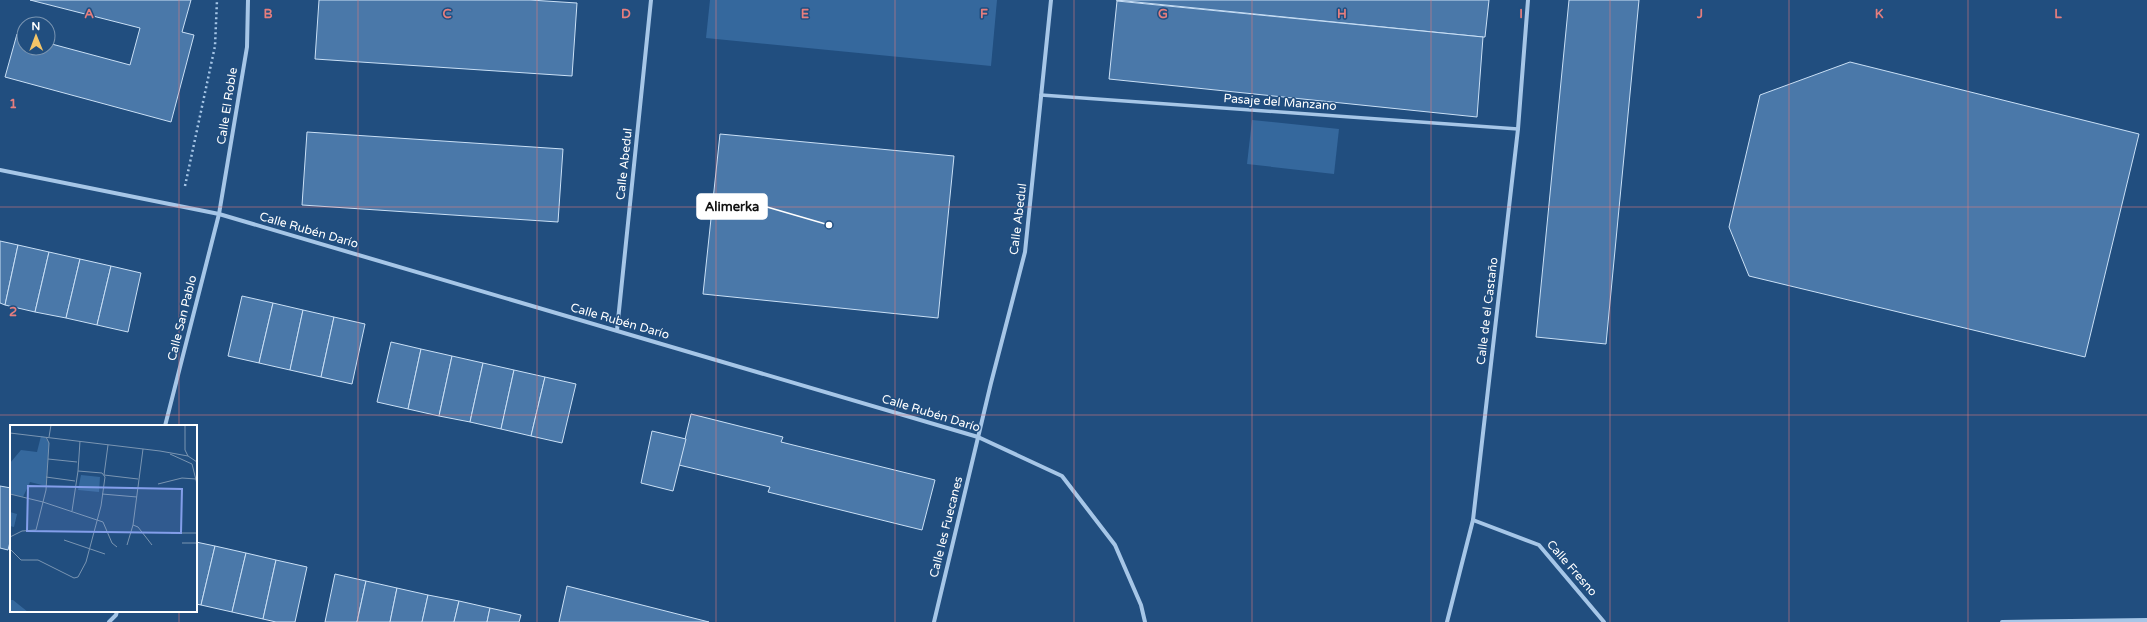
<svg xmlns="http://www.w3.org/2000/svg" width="2147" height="622" viewBox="0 0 2147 622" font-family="'Varela Round',sans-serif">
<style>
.green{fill:#35689d}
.building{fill:#4a78a9;stroke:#cae0f6}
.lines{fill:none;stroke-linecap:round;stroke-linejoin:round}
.path{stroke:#a6c6e7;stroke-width:2.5;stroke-dasharray:2 3;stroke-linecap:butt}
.pedestrian{stroke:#a6c6e7;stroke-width:3.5}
.minor{stroke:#a6c6e7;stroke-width:4}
.grid{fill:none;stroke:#e67e7e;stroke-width:1;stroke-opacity:0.55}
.labels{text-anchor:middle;stroke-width:3;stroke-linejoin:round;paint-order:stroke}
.street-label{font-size:12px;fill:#fff;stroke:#214e7f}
.inset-road{fill:none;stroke:#7a95b2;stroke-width:1}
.view{fill:#839eea;fill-opacity:0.15;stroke:#839eea;stroke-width:2}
.inset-edge{fill:none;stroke:#fff;stroke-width:2}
.grid-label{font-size:13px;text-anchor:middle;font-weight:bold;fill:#e67e7e;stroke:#214e7f;stroke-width:3;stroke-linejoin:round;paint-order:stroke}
.leader{fill:none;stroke:#fff;stroke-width:1.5}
.callout-dot{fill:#fff;stroke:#214e7f;stroke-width:1.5}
.callout{fill:#fff;stroke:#fff;stroke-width:1.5}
.callout-label{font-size:13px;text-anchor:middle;font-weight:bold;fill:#111}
</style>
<rect width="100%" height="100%" fill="#214e7f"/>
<!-- green -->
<g class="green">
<path d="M710,0H997L991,66L706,38Z"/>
<path d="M1252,120L1339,129L1334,174L1247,164Z"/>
</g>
<!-- building -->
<g class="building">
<path d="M30,0H191L182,32L194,35L171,122L5,77L17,34L24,36V48H48V43L130,65L140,28Z"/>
<path d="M319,0H530L577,3L572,76L315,59Z"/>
<path d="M1116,0H1489L1485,37H1483Z"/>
<path d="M1569,0H1639L1606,344L1536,337Z"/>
<path d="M1117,1L1483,37L1477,117L1109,79Z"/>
<path d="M1850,62L2139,134L2085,357L1749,276L1729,227L1760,95Z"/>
<path d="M307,132L563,149L558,222L302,205Z"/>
<path d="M720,134L954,156L938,318L703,294Z"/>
<path d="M0,241L18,245L5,305L0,303Z"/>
<path d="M18,245L49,252L35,312L5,305Z"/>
<path d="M49,252L80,259L66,318L35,312Z"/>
<path d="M80,259L111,266L97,325L66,318Z"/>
<path d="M111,266L141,273L128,332L97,325Z"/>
<path d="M242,296L273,303L259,363L228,356Z"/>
<path d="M273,303L303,310L290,370L259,363Z"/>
<path d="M303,310L334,317L321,377L290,370Z"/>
<path d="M334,317L365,324L352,384L321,377Z"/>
<path d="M391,342L421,349L408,409L377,402Z"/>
<path d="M421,349L452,356L439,416L408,409Z"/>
<path d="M452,356L483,363L470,422L439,416Z"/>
<path d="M483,363L514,370L501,429L470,422Z"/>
<path d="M514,370L545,377L531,436L501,429Z"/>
<path d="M545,377L576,384L562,443L531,436Z"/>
<path d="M691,414L783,437L781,442L935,480L922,530L768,492L770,487L679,465Z"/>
<path d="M652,431L686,439L673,491L641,483Z"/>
<path d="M0,486L11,488V538L8,550L0,548Z"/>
<path d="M196,542L215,546L201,605L196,604Z"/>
<path d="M215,546L246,553L232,612L201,605Z"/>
<path d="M246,553L276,560L263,619L232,612Z"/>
<path d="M276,560L307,567L295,622H276L263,619Z"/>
<path d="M335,574L366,581L357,622H325Z"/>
<path d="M366,581L397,588L390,622H357Z"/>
<path d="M567,586L709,622H559Z"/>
<path d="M397,588L428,595L422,622H390Z"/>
<path d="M428,595L459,601L454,622H422Z"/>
<path d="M459,601L490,608L487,622H454Z"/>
<path d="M490,608L521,615L519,622H487Z"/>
</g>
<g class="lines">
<!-- path -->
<path class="path" d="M185,186L215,46L217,0"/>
<!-- pedestrian -->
<path class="pedestrian" d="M1041,95L1518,129"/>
<!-- minor -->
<g class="minor">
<path d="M0,170L219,214L978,437L1062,476L1115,545L1141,605L1145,622"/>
<path d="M617,330L651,0"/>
<path d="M165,426L219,214L247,47L248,0"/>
<path d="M1473,520L1539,545L1604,622"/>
<path d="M109,622L116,615L117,611"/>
<path d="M934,622L991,383L1025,252L1051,0"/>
<path d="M1447,622L1473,520L1518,129L1528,0"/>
<path d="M2002,622L2147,620"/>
</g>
</g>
<!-- grid -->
<path class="grid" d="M179,0V426M358,0V622M537,0V622M716,0V622M895,0V622M1074,0V622M1252,0V622M1431,0V622M1610,0V622M1789,0V622M1968,0V622M0,207H2147M0,415H2147M179,611V622"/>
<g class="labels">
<!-- street labels -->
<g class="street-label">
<text transform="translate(1280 102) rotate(4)" y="4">Pasaje del Manzano</text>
<text transform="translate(227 106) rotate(-81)" y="4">Calle El Roble</text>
<text transform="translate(624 164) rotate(-84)" y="4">Calle Abedul</text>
<text transform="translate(1018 219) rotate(-83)" y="4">Calle Abedul</text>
<text transform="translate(309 230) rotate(16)" y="4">Calle Rubén Darío</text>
<text transform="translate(1487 311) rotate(-83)" y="4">Calle de el Castaño</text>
<text transform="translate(182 318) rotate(-76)" y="4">Calle San Pablo</text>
<text transform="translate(620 321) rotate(16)" y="4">Calle Rubén Darío</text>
<text transform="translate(931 413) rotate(17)" y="4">Calle Rubén Darío</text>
<text transform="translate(946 527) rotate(-76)" y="4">Calle les Fuecanes</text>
<text transform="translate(1572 568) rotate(49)" y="4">Calle Fresno</text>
</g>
</g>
<!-- overview -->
<g transform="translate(10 425)">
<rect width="187" height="187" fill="#214e7f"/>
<path d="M31,11L35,12L39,18L36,61L20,57L13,72L0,69V38L11,25L27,27ZM71,50L90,52L89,67L68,65ZM0,87L7,89L4,102L0,101ZM0,175H3L18,187H0Z" fill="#35689d"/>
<path class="inset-road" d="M175,0V25L178,31M0,8L150,26L178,31L187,37M39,12L41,0M98,20L94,50L128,54M160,29L182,39M38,34L67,37M182,39L187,59M68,46L70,16M36,52L65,56M148,59L172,53L186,54M0,69L33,77L93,97L102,118L107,122M92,69L127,72M123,100L128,102L142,120M161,108H187M0,112L12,106L26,105L36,65L39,18L36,12M54,115L95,129M172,118H187M117,120L123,100L133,24M0,124L11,135H28L64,153L68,152L76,137L91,81L95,52L92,48L68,46L62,86"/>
<path class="view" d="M18,61L172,64L171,108L17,106Z"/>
<rect width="187" height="187" class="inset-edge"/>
</g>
<g class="grid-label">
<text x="89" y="18">A</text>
<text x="268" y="18">B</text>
<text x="447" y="18">C</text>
<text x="626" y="18">D</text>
<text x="805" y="18">E</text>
<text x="984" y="18">F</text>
<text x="1163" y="18">G</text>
<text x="1342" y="18">H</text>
<text x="1521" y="18">I</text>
<text x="1700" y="18">J</text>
<text x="1879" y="18">K</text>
<text x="2058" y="18">L</text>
<text x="13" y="108">1</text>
<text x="13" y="316">2</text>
</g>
<!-- callouts -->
<path class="leader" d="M829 225L767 207"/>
<circle class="callout-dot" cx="829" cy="225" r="4"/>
<rect class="callout" x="697" y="194" width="70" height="25" rx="4"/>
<g class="callout-label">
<text x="732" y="211">Alimerka</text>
</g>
<!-- north arrow -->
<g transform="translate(36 36) rotate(359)"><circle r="19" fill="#214e7f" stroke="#7a95b2"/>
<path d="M0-3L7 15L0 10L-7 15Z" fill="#f4c568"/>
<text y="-6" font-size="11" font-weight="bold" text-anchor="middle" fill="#ffffff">N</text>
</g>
</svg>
